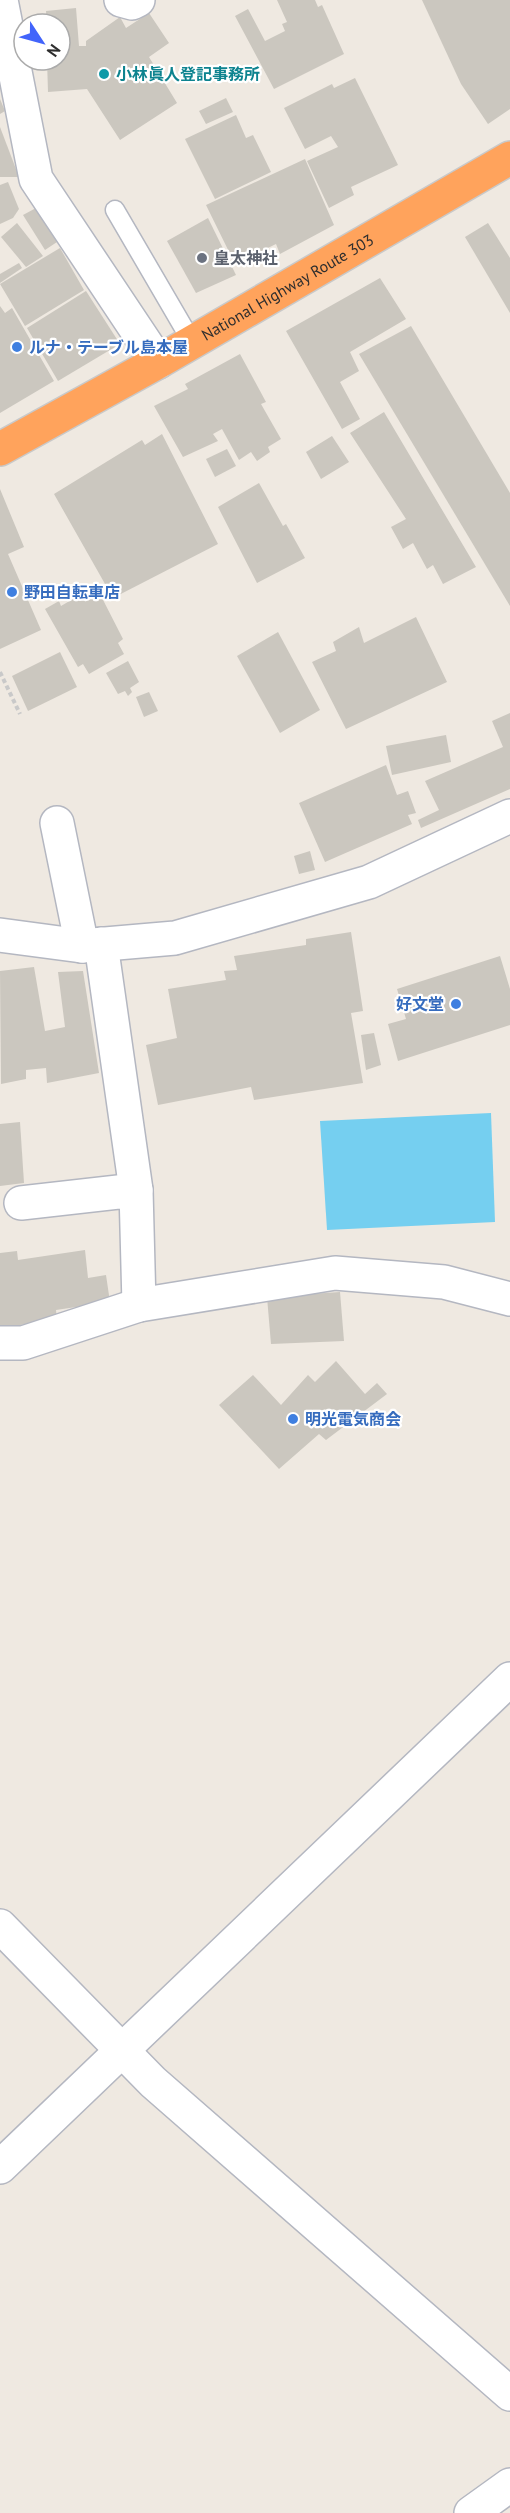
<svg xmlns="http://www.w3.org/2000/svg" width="510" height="2513" viewBox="0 0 510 2513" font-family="'PT Sans','Noto Sans JP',sans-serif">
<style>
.water{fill:#75cff0}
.building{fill:#cbc7bf}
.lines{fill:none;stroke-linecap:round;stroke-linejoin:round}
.lane-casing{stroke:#b4b7c1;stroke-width:21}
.street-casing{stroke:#b4b7c1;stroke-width:36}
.highway-casing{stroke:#c9c9c9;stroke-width:36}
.path{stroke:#c9c9c9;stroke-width:4;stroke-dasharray:4.5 3;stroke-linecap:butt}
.lane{stroke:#fff;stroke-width:18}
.street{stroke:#fff;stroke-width:33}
.highway{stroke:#ffa35c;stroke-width:33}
.culture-dot{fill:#0f9aa8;stroke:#fff;stroke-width:2}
.worship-dot{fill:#6b7280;stroke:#fff;stroke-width:2}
.shop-dot{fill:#3f7fe0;stroke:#fff;stroke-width:2}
.labels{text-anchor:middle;stroke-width:4.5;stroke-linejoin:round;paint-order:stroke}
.culture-label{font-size:16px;font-weight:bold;fill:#0d838f;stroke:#fff;text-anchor:start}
.worship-label{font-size:16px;font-weight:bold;fill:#5b616d;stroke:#fff;text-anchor:start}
.street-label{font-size:16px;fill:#2e2e2e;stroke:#fff}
.shop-label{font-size:16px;font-weight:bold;fill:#366cbe;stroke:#fff;text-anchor:start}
</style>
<rect width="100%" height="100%" fill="#efe9e1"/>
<!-- water -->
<path class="water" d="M491,1113L495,1222L327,1230L320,1121Z"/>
<!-- building -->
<g class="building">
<path d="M277,0H315L318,7L322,5L344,54L274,89L235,16L248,9L265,41L285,31L282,24L287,22Z"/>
<path d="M422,0H510V109L488,124L461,84Z"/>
<path d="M76,8L79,46H86V41L120,17L126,28L149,13L169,43L149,57L177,103L120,140L87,89L48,92L47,60H60V24H47L46,11Z"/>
<path d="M355,78L398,165L351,187L354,195L329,208L307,161L338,147L331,136L305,149L284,108L332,84L334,88Z"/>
<path d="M226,98L233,112L206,124L199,111Z"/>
<path d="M0,99L5,111L0,114Z"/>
<path d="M236,115L246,138L253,135L271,172L215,199L185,139Z"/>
<path d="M0,127L19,177H0Z"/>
<path d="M305,159L334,225L280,254L276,244L235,264L206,205Z"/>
<path d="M8,182L19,209L13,218L0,224V185Z"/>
<path d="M36,208L57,242L45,250L23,215Z"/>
<path d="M208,218L236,275L196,293L167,241Z"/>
<path d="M17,223L43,256L26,267L1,237Z"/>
<path d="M488,223L510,258V313L465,237Z"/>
<path d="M60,248L84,290L25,326L0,284Z"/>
<path d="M19,263L22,268L0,283V274Z"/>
<path d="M380,278L406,319L350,352L359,371L340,382L360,419L342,429L286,331Z"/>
<path d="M86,291L120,344L58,381L27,328Z"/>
<path d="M0,306L5,313L12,308L54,381L0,413Z"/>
<path d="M411,326L510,493V606L359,354Z"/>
<path d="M240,354L266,402L261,404L281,439L268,447L270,452L257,461L251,452L239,460L222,429L213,434L218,441L183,457L154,406L188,389L185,384Z"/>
<path d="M384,412L476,567L443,584L433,565L427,569L413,543L403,549L391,527L406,519L350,433Z"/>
<path d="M162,434L218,544L113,598L54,494L142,440L145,445Z"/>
<path d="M332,436L349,462L321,479L306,452Z"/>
<path d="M227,449L236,466L215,477L206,459Z"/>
<path d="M259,483L283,526L286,524L305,558L257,583L218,507Z"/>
<path d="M0,489L24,547L8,554L41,630L0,649Z"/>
<path d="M90,589L94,598L100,594L123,639L118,643L124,654L89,674L83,664L78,667L45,609L59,601L61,606Z"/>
<path d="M416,617L447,682L346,729L312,662L336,651L333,642L359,627L364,643Z"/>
<path d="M278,632L320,710L280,733L237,656Z"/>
<path d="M60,652L77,687L28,711L12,676Z"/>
<path d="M128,661L139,682L130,688L132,692L128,696L125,691L118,694L106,673Z"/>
<path d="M149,692L158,711L144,717L136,697Z"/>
<path d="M510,713V789L421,828L418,820L439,810L425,781L503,747L492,721Z"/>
<path d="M446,735L451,762L392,775L386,746Z"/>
<path d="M386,765L397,795L408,791L416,813L408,815L412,824L325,862L299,803Z"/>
<path d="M310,851L315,870L299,874L294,856Z"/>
<path d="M351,932L363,1011L351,1013L363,1083L254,1100L251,1087L158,1105L146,1045L177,1038L168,989L226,980L224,971L237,970L234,956L306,945V939Z"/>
<path d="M500,956L510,989V1025L398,1061L388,1024L406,1019L397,989Z"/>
<path d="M34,967L45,1031L65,1027L58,972L83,971L99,1073L47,1083L46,1068L26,1070V1079L1,1084L0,971Z"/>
<path d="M374,1033L381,1065L366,1070L361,1035Z"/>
<path d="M20,1122L24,1183L0,1186V1124Z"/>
<path d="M85,1250L88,1278L106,1275L110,1302L56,1310L57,1320L20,1325L21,1330L0,1333V1253L17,1251L18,1260Z"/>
<path d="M340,1292L344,1341L271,1344L267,1297Z"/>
<path d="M336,1361L365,1394L377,1383L387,1394L326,1440L319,1434L279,1469L219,1405L253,1375L281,1405L308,1375L315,1382Z"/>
</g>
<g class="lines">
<!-- lane casing -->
<g class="lane-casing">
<path id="lane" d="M115,210L192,342"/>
</g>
<!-- street casing -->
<g class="street-casing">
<g id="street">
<path d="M1,0L36,179L158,362"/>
<path d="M121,0L132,3L138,0"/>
<path d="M57,823L82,946"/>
<path d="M0,935L82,946L175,938L369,882L510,816"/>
<path d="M101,944L136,1190"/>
<path d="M21,1203L136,1190L139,1305L335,1273L444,1282L510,1299"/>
<path d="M0,1343H23L139,1305"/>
<path d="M0,1926L153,2082L510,2394"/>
<path d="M0,2167L510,1679"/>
<path d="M471,2513L510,2485"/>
</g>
</g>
<!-- highway casing -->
<g class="highway-casing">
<g id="highway">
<path id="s1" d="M0,449L158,362L510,158"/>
</g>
</g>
<!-- path -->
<path class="path" d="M0,672L20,714"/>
<!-- lane -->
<use href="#lane" class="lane"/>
<!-- street -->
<use href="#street" class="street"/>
<!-- highway -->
<use href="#highway" class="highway"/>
</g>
<!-- markers -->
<circle class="culture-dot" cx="104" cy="74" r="6"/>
<circle class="worship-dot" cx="202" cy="258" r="6"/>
<g class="shop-dot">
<circle cx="17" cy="347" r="6"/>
<circle cx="12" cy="592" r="6"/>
<circle cx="456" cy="1004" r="6"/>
<circle cx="293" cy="1419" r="6"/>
</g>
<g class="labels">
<!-- culture labels -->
<g class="culture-label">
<text x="116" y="80">小林眞人登記事務所</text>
</g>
<!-- worship labels -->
<g class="worship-label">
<text x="214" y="264">皇太神社</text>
</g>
<!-- street labels -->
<g class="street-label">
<text dy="6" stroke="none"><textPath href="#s1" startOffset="330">National Highway Route 303</textPath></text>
</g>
<!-- shop labels -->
<g class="shop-label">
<text x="29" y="353">ルナ・テーブル島本屋</text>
<text x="24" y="598">野田自転車店</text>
<text x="444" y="1010" text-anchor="end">好文堂</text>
<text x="305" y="1425">明光電気商会</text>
</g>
</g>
<!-- north arrow -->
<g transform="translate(42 42) rotate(126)"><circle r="28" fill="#ffffff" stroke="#ababab" stroke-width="1.5"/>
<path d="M0-4.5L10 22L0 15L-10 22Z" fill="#4264fb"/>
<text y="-9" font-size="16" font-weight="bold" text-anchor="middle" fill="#2e2e2e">N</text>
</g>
</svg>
